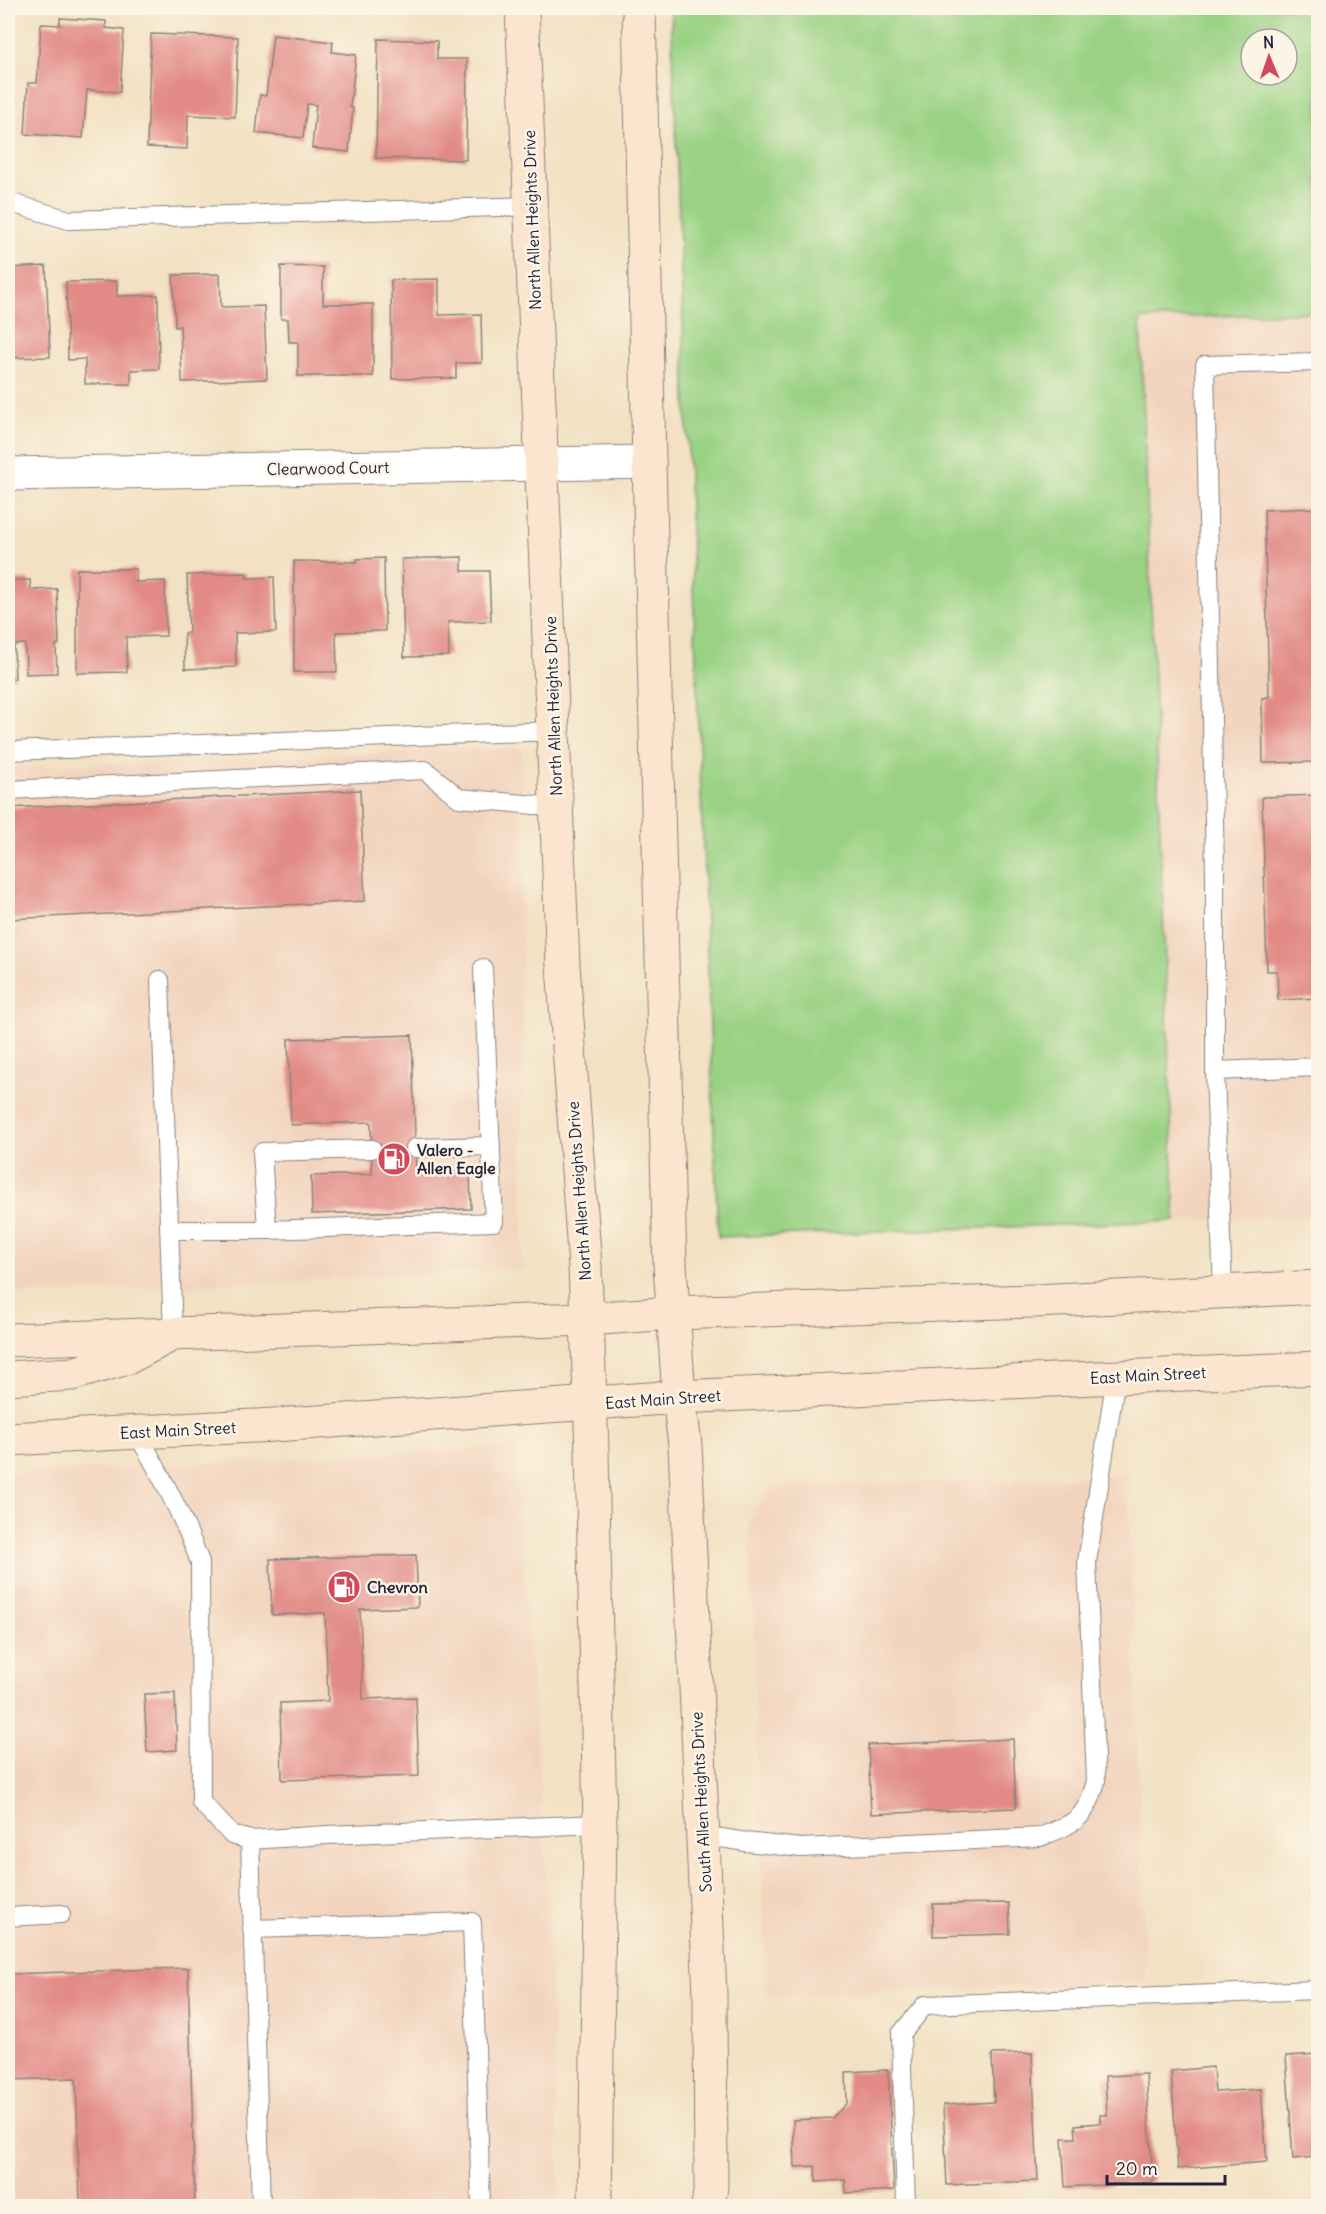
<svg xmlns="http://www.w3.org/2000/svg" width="1326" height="2214" viewBox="0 0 1326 2214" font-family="Delius,sans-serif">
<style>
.built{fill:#f2d4be}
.green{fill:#9ad284;stroke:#5e7a60;stroke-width:1.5;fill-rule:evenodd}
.building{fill:#e28a86}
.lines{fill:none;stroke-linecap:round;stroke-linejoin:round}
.lane-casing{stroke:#8a827e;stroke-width:20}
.street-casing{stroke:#8a827e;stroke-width:35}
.secondary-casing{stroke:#8a827e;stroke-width:35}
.lane{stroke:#fff;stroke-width:18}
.street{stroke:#fff;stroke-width:33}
.secondary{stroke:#fce5cf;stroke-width:33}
.labels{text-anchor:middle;stroke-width:5;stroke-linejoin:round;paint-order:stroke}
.street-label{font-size:16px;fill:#22223b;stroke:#fcf5e5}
.poi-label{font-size:16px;font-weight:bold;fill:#22223b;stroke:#fcf5e5;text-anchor:start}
</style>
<rect width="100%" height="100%" fill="#fcf5e5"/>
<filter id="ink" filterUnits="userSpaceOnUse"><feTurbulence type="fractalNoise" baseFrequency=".0167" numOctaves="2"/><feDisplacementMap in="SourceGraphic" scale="12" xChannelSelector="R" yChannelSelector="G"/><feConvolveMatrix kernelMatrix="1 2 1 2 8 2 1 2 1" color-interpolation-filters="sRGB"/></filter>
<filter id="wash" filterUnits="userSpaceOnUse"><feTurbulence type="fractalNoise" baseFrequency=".008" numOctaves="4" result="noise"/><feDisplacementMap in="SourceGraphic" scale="24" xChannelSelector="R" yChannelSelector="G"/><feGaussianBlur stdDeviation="1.35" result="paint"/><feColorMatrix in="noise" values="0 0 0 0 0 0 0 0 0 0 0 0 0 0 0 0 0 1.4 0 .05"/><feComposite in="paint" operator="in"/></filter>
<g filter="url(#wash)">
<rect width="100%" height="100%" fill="#f2e1c2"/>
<!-- built -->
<g class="built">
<path d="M1318,312V1216L1175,1221L1140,319Z"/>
<path d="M522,747L523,1269L8,1295V768Z"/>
<path d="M514,1447L545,1849L560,2188L557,2206H8V1473Z"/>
<path d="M1128,1475L1146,1982L766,1996L749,1520L771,1488Z"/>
</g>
<!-- green -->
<path class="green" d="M671,8H1318V312L1140,319L1175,1221L718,1237ZM1251,39H1287V75H1251Z"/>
<g id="blocks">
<!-- building -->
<g class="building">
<path d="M60,18L106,21V28L124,30L120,92L87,90L83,138L25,134L28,83H37L41,24L60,25Z"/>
<path d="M151,34L238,37L235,117L188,115L187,149L147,147Z"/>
<path d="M273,35L333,42L332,52L356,55L350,107L353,108L349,152L312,148L316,105L307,104L303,138L256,133L260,95L266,96Z"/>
<path d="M378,39L437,41V59H467L466,160L376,158Z"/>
<path d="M46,266L50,357L8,358V268Z"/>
<path d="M281,266L323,267V304H373V376H298V342H289L288,319H281Z"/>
<path d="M220,274L221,307L264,306L267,379L182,382L180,326L175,327L173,275Z"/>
<path d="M439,279V315L481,314L482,363H456V378L392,379L391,280Z"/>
<path d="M117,281V296L158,295L159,369L131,370V384H85V359L68,360L66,282Z"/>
<path d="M1318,508V762L1263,763L1262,698L1269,697L1264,510Z"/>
<path d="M462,557V571H489L491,621L448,622L449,656L404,657L402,559Z"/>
<path d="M384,558L385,631L336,632L337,672H294V561L357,562V559Z"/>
<path d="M77,569H136V582L165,581L166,636L126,637L127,672L77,673Z"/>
<path d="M246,573L247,578L274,577L276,632L235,633L236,667L185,669L184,633H189L187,575Z"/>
<path d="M8,580H30L31,590L57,589L59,644L56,645L57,673L26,674L25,644L14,645L15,679H8Z"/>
<path d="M360,790L365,901L8,919V808Z"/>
<path d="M1318,795V998L1278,1000L1277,971H1267L1262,797Z"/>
<path d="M412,1035L416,1171L470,1169L471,1209L312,1214L311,1176L372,1174L371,1122L291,1125L288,1039Z"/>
<path d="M416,1555L418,1607L360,1609L363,1699L416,1697L419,1776L282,1780L280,1703L328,1701L325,1613L272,1615L270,1559Z"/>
<path d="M175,1693L177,1750L147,1752L144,1694Z"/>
<path d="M1013,1739L1016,1808L871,1814L868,1745Z"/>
<path d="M1009,1903L1010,1934L933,1936V1904Z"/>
<path d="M188,1968L195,2206H80L76,2078L8,2080V1974Z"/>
<path d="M1032,2053L1038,2181L947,2185L943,2105L994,2102L992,2054Z"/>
<path d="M1318,2054V2167H1316L1315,2157L1293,2159L1286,2056Z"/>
<path d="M1213,2067L1215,2092L1261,2089L1267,2162L1178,2169L1171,2071Z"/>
<path d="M888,2070L894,2190L846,2193L845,2180L816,2182L815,2166L795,2167L793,2120L832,2118L847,2103L846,2072Z"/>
<path d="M1146,2074L1153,2182L1065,2187L1062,2138H1076L1075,2125L1100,2123V2115H1107L1105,2076Z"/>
</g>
</g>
</g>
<g filter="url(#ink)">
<use href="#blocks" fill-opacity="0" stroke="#8a827e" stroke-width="1.5"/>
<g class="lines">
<!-- lane casing -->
<g class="lane-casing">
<g id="lane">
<path d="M8,202L69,220L531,206"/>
<path d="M8,751L554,731"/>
<path d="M8,790L425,770L459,798L557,807"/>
<path d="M160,980L173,1333"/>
<path d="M1215,1071V872L1205,365L1318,362"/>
<path d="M415,1148L491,1146"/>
<path d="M170,1230H267L494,1222L483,968"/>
<path d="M267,1230L262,1152L372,1149"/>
<path d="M1223,1291L1215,1071L1318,1067"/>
<path d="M136,1432C161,1474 183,1516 200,1562L201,1802L232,1835L250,1840L327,1835L600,1824"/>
<path d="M702,1835L746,1842L801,1848L1040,1837C1075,1823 1086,1820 1096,1781L1087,1562L1116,1377"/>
<path d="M250,1840L261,2206"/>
<path d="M8,1917L61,1914"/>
<path d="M252,1929L472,1922L481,2206"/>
<path d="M906,2206L901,2034L925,2005L1318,1990"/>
</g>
</g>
<!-- street casing -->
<g class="street-casing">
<path id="street" d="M8,474L649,462"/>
</g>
<!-- secondary casing -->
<g class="secondary-casing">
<g id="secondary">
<path d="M522,8L563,965L585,1267L592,1451L600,1824L595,2206"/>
<path d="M639,8L649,462L670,1265L679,1397L685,1445L710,1994L711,2186L708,2206"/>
<path d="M8,1340L586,1319L673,1313L1035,1301L1318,1287"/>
<path d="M8,1378L72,1374L127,1358L167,1337"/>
<path d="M8,1439L274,1425L679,1397L1318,1368"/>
</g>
</g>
<!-- lane -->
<use href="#lane" class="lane"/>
<!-- street -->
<use href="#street" class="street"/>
<!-- secondary -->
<use href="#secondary" class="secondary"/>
</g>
</g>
<!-- icons -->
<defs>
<g id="fuel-disc" transform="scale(1.725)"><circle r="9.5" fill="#d1495b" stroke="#fcf5e5"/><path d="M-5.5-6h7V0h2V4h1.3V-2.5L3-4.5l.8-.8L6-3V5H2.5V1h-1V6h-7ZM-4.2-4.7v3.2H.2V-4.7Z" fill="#fff"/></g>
</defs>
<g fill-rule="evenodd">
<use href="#fuel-disc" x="394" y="1159"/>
<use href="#fuel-disc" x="344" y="1587"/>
</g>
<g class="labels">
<!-- street labels -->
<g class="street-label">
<text transform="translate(532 220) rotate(-92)" y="6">North Allen Heights Drive</text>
<text transform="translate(328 468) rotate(-1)" y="6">Clearwood Court</text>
<text transform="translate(553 706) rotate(-92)" y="6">North Allen Heights Drive</text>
<text transform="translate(579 1191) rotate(-94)" y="6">North Allen Heights Drive</text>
<text transform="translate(1148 1375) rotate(-3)" y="6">East Main Street</text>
<text transform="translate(663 1399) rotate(-4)" y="6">East Main Street</text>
<text transform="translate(178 1430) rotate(-3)" y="6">East Main Street</text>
<text transform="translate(701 1802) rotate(-93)" y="6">South Allen Heights Drive</text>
</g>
<!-- poi labels -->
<g class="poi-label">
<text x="417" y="1156">Valero -<tspan x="417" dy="18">Allen Eagle</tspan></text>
<text x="367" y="1593">Chevron</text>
</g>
</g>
<!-- margin -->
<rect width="1326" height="2214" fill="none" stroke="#fcf5e5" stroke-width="30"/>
<!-- north arrow -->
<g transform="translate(1269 57) rotate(358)"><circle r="28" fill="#fcf5e5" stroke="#a5a1a1" stroke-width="1.5"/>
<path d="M0-4.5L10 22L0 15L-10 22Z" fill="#d1495b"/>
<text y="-9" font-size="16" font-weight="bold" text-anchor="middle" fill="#22223b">N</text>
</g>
<!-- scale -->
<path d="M1107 2175v9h118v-9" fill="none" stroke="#22223b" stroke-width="3"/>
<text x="1116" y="2175" font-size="18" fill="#22223b" stroke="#fcf5e5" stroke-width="4.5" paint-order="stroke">20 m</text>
</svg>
